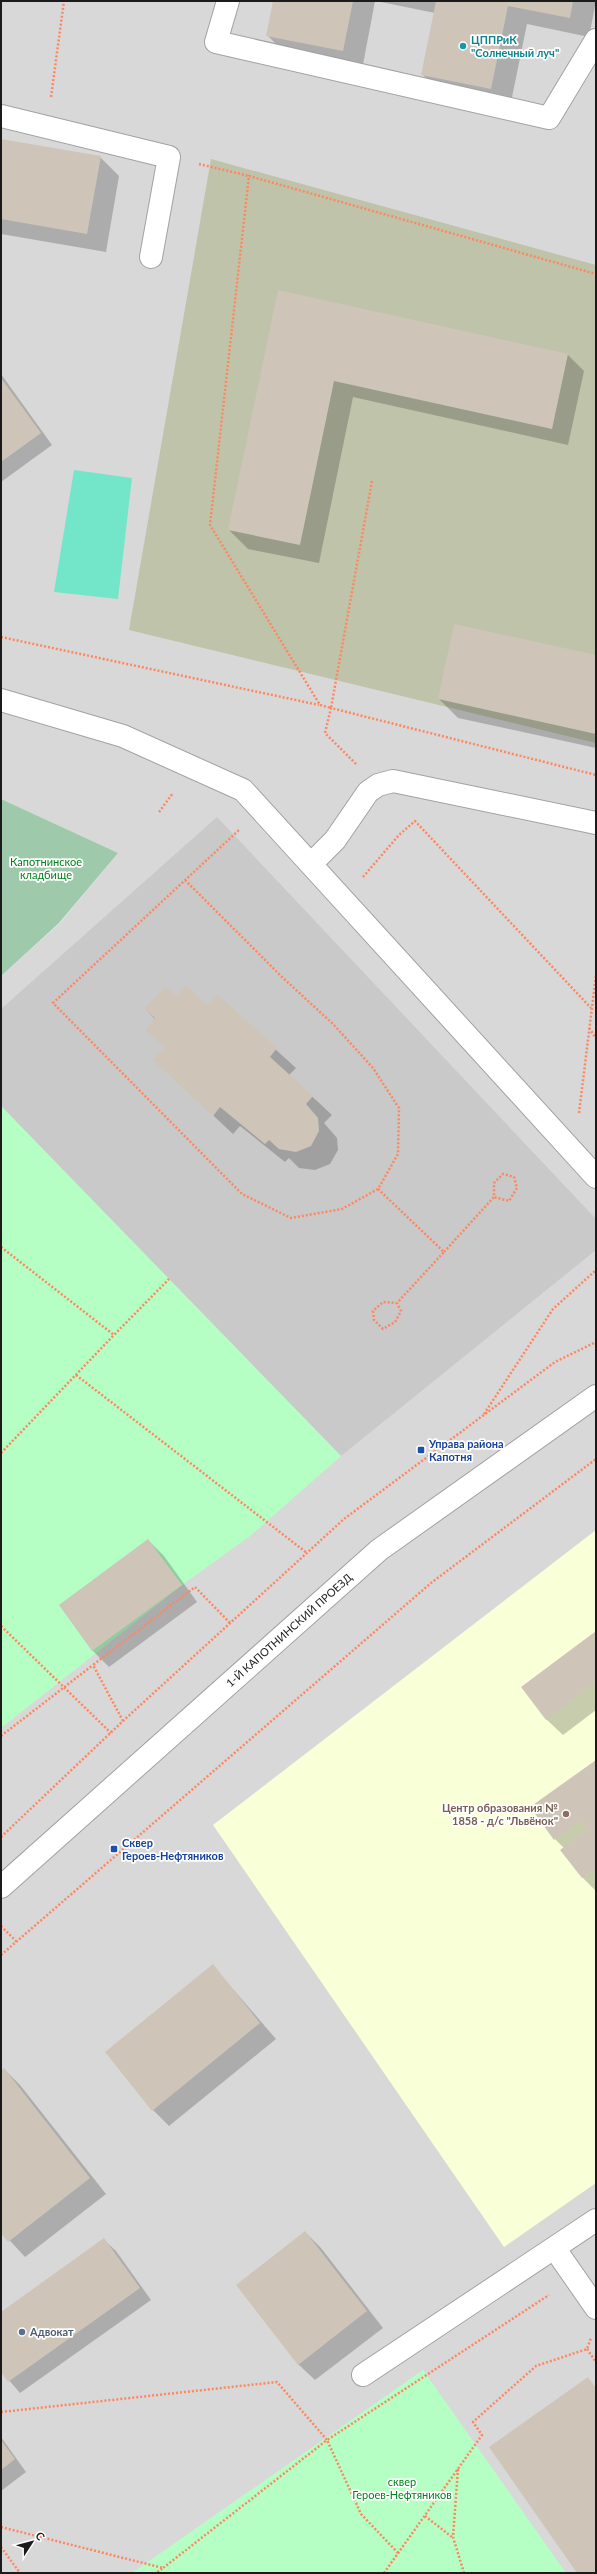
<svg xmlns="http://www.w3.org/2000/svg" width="597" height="2574" viewBox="0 0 597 2574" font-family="Lato,sans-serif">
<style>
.residential{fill:#d9d8d8}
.education{fill:#f9ffd7}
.religious{fill:#c9c9c9}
.construction{fill:#bfc3aa}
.cemetery{fill:#9ec9aa}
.park{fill:#b5ffc5}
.pitch{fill:#73e6ca}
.shadow{fill:#0003}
.building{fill:#cec5b8}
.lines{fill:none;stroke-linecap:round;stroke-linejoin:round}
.minor-casing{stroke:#a2a2a2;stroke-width:24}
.path{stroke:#ff865f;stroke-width:2.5;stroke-dasharray:2 2;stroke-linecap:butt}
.minor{stroke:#fff;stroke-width:22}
.culture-dot{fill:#0f9aa8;stroke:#fff;stroke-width:1.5}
.transit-dot{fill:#1a4fb4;stroke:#fff;stroke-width:1.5}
.education-dot{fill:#8d6e63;stroke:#fff;stroke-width:1.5}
.service-dot{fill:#5c6f8a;stroke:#fff;stroke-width:1.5}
.labels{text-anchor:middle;stroke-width:3.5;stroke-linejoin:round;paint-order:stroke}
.culture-label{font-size:11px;font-weight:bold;fill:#0d838f;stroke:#fff;text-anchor:start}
.park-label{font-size:11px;fill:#00811d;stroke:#fff}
.transit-label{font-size:11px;font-weight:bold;fill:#164399;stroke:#fff;text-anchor:start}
.street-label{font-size:11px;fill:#1b1b1b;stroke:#fff}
.education-label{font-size:11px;font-weight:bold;fill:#785e54;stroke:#fff;text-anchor:end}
.service-label{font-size:11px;font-weight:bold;fill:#4e5e75;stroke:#fff;text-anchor:start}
</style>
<rect width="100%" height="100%" fill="#eeebdf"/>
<!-- residential -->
<path class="residential" d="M1,1H596V2573H1V976L60,923L118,853L1,799Z"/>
<!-- education -->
<path class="education" d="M596,1530V2183L504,2247L213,1825Z"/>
<!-- religious -->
<path class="religious" d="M217,817L596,1219V1250L341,1456L1,1106V1009Z"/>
<!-- construction -->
<path class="construction" d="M211,159L596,265V743L129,630Z"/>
<!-- cemetery -->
<path class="cemetery" d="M1,799L118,853L59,923L1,976Z"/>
<!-- park -->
<g class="park">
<path d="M1,1106L341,1456L250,1536L190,1579L1,1728Z"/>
<path d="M423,2370L566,2573H132Z"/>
</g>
<!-- pitch -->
<path class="pitch" d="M74,470L132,478L118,599L54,592Z"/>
<!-- shadow -->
<g class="shadow">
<path d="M274,1H375L362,70L286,54L267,35Z"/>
<path d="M376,1H596L589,37L527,24L510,107L441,93L422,74L435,13Z"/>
<path d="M1,140L100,157L119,176L106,252L1,234Z"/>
<path d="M279,291L568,355L584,371L568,445L353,397L319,563L248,549L229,530Z"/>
<path d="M1,374L52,445L1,482Z"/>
<path d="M596,656V748L458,718L439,699Z"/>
<path d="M217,996L296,1068L289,1075L332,1115L324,1123L337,1138L338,1150L330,1164L315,1170L299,1168L289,1158L285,1162L240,1126L233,1134L154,1060L165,1049L155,1019L145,1009L176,998L207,1006Z"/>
<path d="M148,1540L164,1556L197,1602L109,1667L93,1651L60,1605Z"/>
<path d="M596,1632V1710L563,1735L546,1719Z"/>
<path d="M596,1761V1891L582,1877L564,1848L555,1839Z"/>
<path d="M213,1966L276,2039L169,2126L153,2110Z"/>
<path d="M4,2069L20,2085L106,2194L25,2257L1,2231V2071Z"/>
<path d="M305,2232L321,2248L383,2328L315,2380L298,2364Z"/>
<path d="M104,2240L116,2251L151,2300L20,2393L1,2371V2313Z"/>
<path d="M1,2437L26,2472L1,2491Z"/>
</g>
<!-- building -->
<g class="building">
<path d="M273,1H353L343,51L266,36Z"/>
<path d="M436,1H573L570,18L508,6L491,89L421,75Z"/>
<path d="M1,139L101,156L87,234L1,219Z"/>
<path d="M278,290L568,354L552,429L334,381L300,545L228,530Z"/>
<path d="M1,378L41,433L1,462Z"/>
<path d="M454,624L596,655V734L438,699Z"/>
<path d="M186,985L207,1005L217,994L277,1048L270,1057L313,1096L306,1104L318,1118L319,1131L311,1146L296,1152L279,1149L269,1140L265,1144L220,1107L213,1116L153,1060L164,1048L145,1030L155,1018L144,1009L165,987L176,996Z"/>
<path d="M148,1539L182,1585L92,1651L59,1605Z"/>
<path d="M596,1631V1682L546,1720L521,1687Z"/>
<path d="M596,1760V1877L591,1871L582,1878L560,1850L587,1830L580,1820L554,1840L530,1807Z"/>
<path d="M213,1964L260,2023L152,2111L105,2052Z"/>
<path d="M4,2068L90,2178L8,2242L1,2233V2070Z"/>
<path d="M305,2231L367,2311L298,2365L236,2285Z"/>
<path d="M104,2238L140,2288L8,2382L1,2372V2312Z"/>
<path d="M588,2377L596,2388V2573H577L489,2447Z"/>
<path d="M1,2440L15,2459L1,2470Z"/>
</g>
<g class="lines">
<!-- minor casing -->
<g class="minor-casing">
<g id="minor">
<path d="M228,1L216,42L549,118L596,40"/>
<path d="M1,116L169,157L151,257"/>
<path d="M1,700L123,736L243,790L596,1177"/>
<path d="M311,864L335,840L368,792L378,785L393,781L596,823"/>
<path id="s1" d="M1,1887L379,1550L596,1396"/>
<path d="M555,2249L596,2308"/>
<path d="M363,2375L596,2220"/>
</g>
</g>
<!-- path -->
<g class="path">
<path d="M51,97L64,1"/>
<path d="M199,164L249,176"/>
<path d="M372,481L331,708L320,705L210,525L249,176L596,274"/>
<path d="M1,637L319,705"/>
<path d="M356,764L325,733L331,708L596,775"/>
<path d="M159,812L173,793"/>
<path d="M363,877L399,835L415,821L591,1008"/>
<path d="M185,880L282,977L333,1024L373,1068L399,1108L398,1154L378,1189L342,1209L291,1218L242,1194L53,1003L239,830"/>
<path d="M589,1028L596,1038"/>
<path d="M579,1113L596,975"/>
<path d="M378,1189L444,1252L397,1303L383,1302L373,1311L374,1320L383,1329L395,1322L401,1311L397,1303"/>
<path d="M1,1247L114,1335L169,1279"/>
<path d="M444,1252L494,1197V1183L503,1174L514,1177L517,1188L509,1201L494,1197"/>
<path d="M76,1375L307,1553"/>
<path d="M484,1414L553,1309L596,1270"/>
<path d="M1,1453L114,1335"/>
<path d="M1,1626L111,1733"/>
<path d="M123,1721L93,1665L195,1587L230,1623"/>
<path d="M1,1736L93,1665"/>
<path d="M1,1837L123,1721L344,1519L555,1362L596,1342"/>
<path d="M1,1926L17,1942"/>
<path d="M1,1955L431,1583L596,1459"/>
<path d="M587,2349L596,2362"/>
<path d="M1,2412L277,2382L327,2440L163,2568"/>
<path d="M458,2469L453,2537L464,2573"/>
<path d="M425,2516L452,2537"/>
<path d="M1,2527L163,2568L156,2573"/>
<path d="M1,2547L20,2573"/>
<path d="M398,2553L361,2514L327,2440L549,2295"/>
<path d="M384,2573L482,2435L473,2422L536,2366L587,2349L591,2338"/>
</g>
<!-- minor -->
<use href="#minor" class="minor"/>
</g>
<!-- markers -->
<circle class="culture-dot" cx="463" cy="46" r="4"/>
<g class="transit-dot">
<rect x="417" y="1446" width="8" height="8" rx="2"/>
<rect x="110" y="1845" width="8" height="8" rx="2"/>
</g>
<circle class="education-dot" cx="566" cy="1814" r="4"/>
<circle class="service-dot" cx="22" cy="2332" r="4"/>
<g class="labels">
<!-- culture labels -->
<g class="culture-label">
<text x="471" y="44">ЦППРиК<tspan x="471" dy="13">"Солнечный луч"</tspan></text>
</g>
<!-- park labels -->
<g class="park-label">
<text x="46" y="866">Капотнинское<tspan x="46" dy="13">кладбище</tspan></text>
<text x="402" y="2486">сквер<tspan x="402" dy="13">Героев-Нефтяников</tspan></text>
</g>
<!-- transit labels -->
<g class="transit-label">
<text x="429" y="1448">Управа района<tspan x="429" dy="13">Капотня</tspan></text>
<text x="122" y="1847">Сквер<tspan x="122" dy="13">Героев-Нефтяников</tspan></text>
</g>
<!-- street labels -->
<g class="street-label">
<text dy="4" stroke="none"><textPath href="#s1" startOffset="386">1-Й КАПОТНИНСКИЙ ПРОЕЗД</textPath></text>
</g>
<!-- education labels -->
<g class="education-label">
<text x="558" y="1812">Центр образования №<tspan x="558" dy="13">1858 - д/с "Львёнок"</tspan></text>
</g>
<!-- service labels -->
<g class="service-label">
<text x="30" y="2336">Адвокат</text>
</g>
</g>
<!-- border -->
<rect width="597" height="2574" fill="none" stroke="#1b1b1b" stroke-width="4"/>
<!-- north arrow -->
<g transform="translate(32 2542) rotate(54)" stroke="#ffffff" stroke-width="3" paint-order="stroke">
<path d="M0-3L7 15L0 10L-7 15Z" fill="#1b1b1b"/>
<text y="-6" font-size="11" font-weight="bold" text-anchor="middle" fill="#1b1b1b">С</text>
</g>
</svg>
